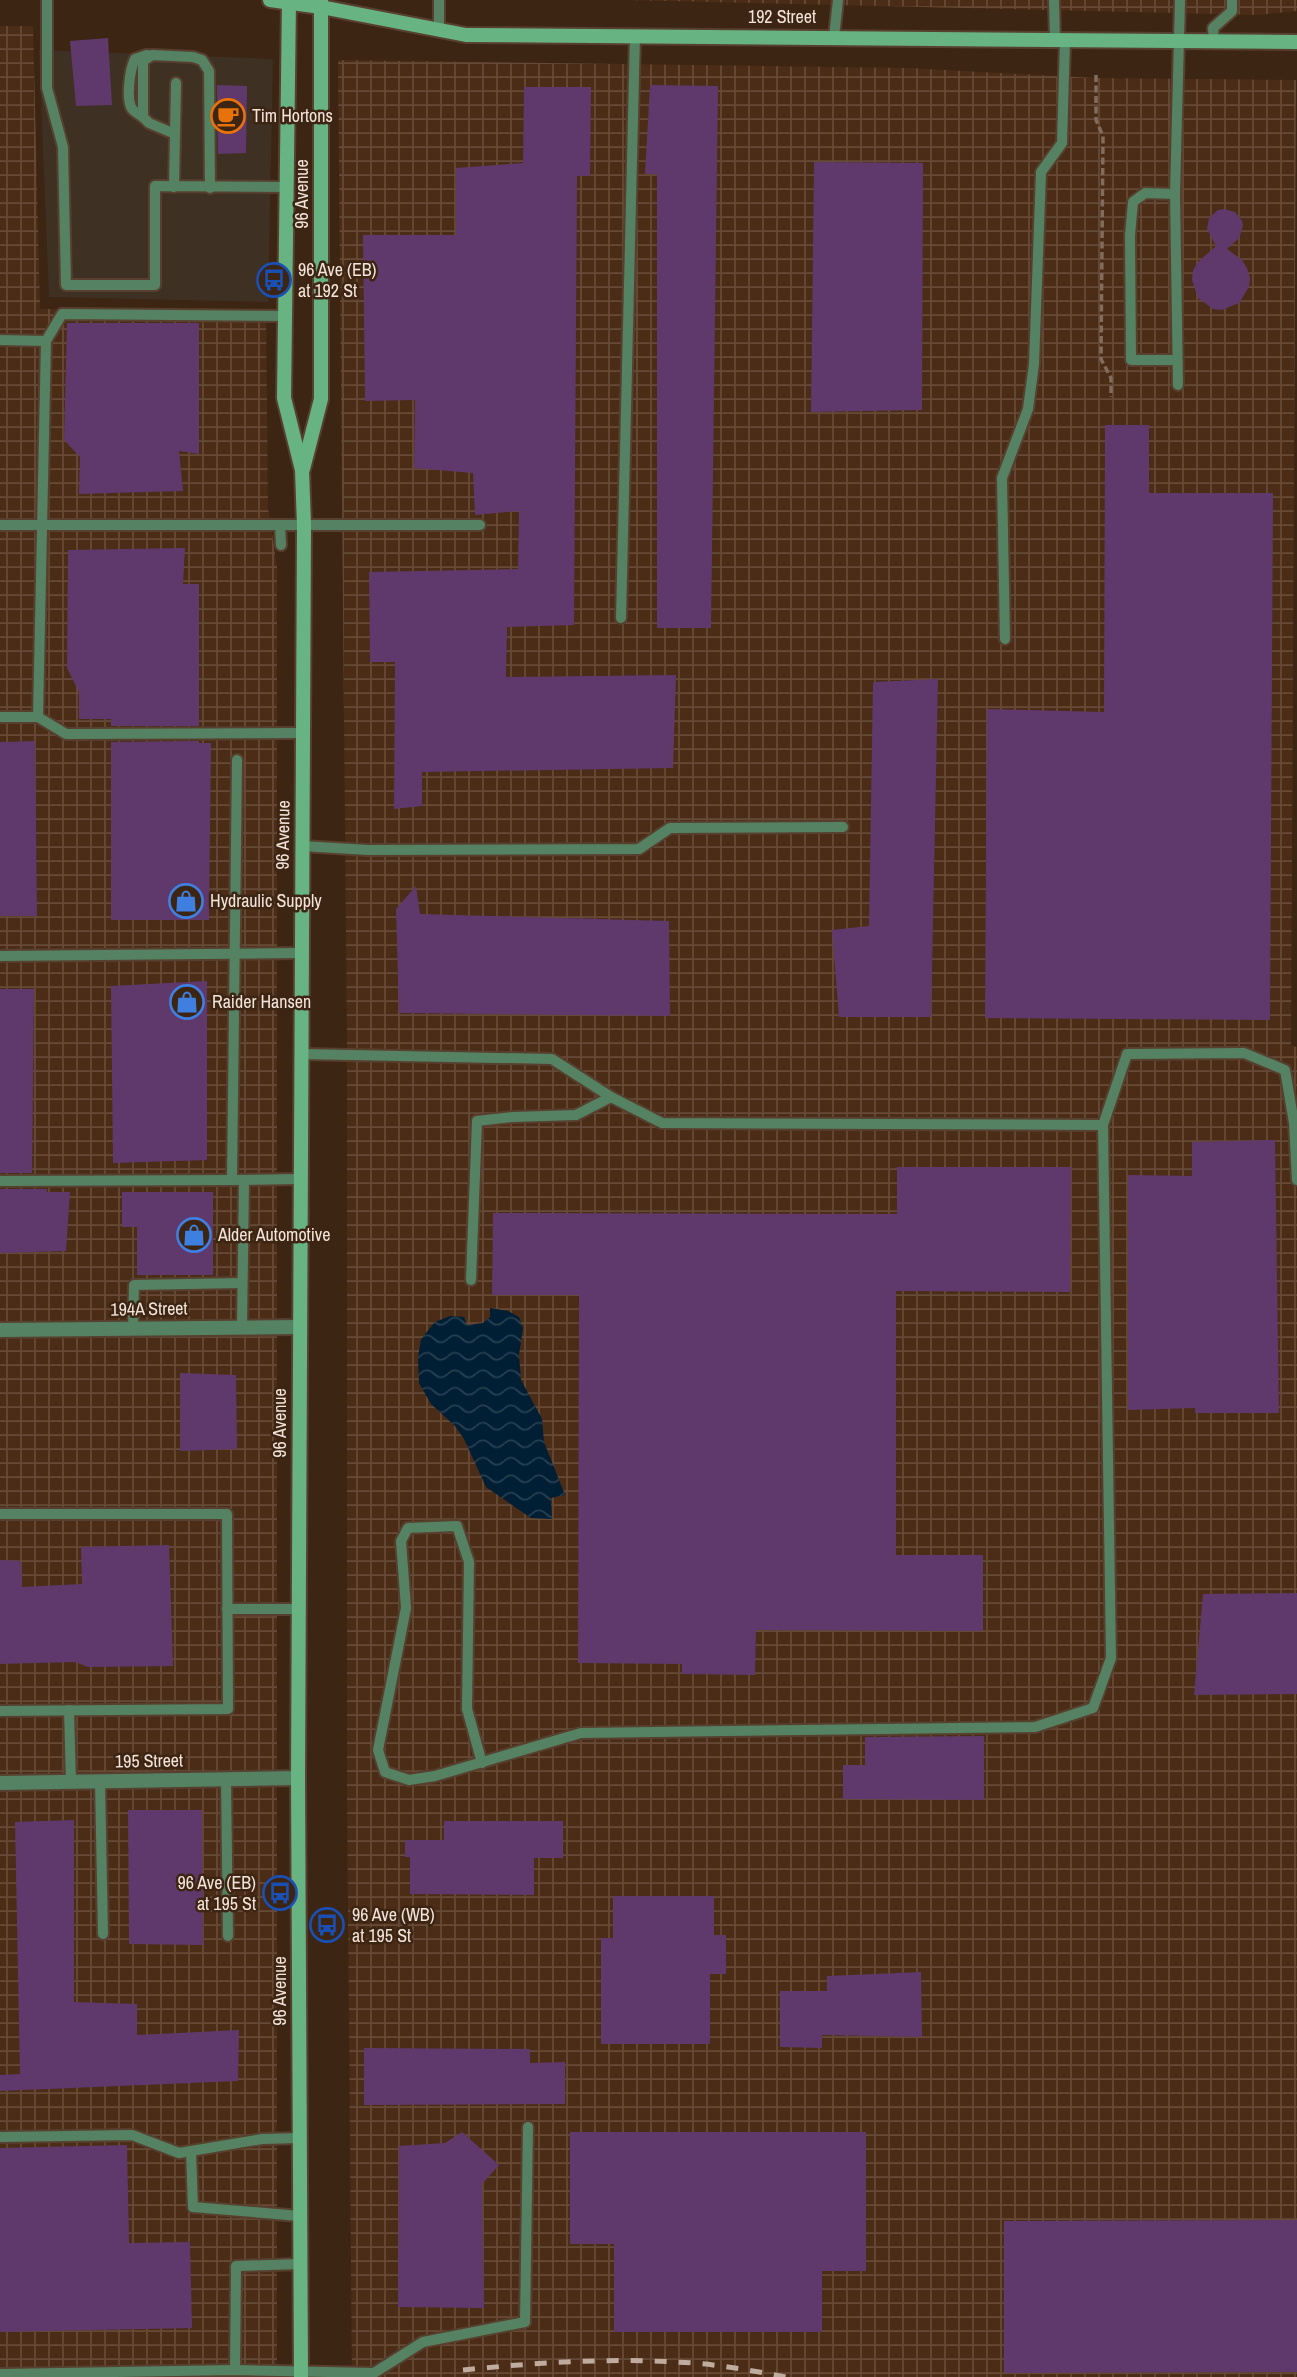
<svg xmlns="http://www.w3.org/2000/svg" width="1297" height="2377" viewBox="0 0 1297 2377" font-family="'Archivo Narrow',sans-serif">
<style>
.commercial{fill:#3e3023}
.industrial{fill:url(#industrial-grid)}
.water{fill:url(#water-waves)}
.building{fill:#5f396c}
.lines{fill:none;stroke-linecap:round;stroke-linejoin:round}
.lane-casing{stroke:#57402f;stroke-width:14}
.street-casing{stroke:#57402f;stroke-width:18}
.secondary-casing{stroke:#57402f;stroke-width:18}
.path{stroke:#826c5d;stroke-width:3.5;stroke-dasharray:7 3.5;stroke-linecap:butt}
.lane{stroke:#548262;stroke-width:10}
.street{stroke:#548262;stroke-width:14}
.secondary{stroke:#67b381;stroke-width:14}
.rail{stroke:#bfac9f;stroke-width:5;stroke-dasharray:12 12;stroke-linecap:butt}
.labels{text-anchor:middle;stroke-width:5;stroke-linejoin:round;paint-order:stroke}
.street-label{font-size:18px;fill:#f4e3d8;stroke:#3d2513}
.poi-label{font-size:18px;fill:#f4e3d8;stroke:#3d2513;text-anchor:start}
</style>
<defs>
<pattern id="industrial-grid" width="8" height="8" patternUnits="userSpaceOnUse" patternTransform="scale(1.75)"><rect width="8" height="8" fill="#4b2c16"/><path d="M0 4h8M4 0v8" fill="none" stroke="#664a37"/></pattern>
<pattern id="water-waves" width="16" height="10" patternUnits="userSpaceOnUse" patternTransform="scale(1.75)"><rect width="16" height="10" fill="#001e34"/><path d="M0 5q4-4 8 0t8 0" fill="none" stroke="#263f51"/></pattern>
</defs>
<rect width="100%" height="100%" fill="#3d2513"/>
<!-- commercial -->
<path class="commercial" d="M39,50L273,59L268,302L49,297Z"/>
<!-- industrial -->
<g class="industrial">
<path d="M622,0H1297V11L1258,15Z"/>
<path d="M0,26H33L40,309L266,310L268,508L277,565V2377H0Z"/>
<path d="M338,60L909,68L1094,78L1296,80L1291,1046L1297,1047V2377H352L347,1794V1047Z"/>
</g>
<!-- water -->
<path class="water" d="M490,1308L508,1311L519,1317L523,1328L519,1355L521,1380L542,1419L544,1442L565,1495L551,1498L552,1519L531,1518L486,1487L464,1439L455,1426L431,1404L419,1383L418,1358L421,1339L435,1322L450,1316L464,1317L467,1325L483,1323L490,1317Z"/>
<!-- building -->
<g class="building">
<path d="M108,38L112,105L76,106L70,41Z"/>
<path d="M217,85L247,86L246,153L218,154Z"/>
<path d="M650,85L718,86L711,628H657V174H645Z"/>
<path d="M524,87H591L590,176H577L574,625L507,627L506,677L676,675L673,768L422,772V806L394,809L395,662H370L369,572L518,569L519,511L475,515L473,473L414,468L415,400L365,401L363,235H456V168L523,163Z"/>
<path d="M814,162L923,163L922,410L811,412Z"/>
<path d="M1224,209L1235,212L1242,221L1243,226L1239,238L1227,249L1242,260L1247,268L1250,278L1249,287L1239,303L1222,310L1213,309L1198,298L1192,280L1193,270L1198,262L1216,246L1207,229L1209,218L1218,210Z"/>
<path d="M67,323H199V454L179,451L183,491L79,494L80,457L64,440Z"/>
<path d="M1105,425H1149V493H1273L1270,1020L985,1018L987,709L1104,712Z"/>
<path d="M185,548L183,584H199V726H111V719H79V692L67,668L68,550Z"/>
<path d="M938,679L931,1017H839L832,930L869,926L873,682Z"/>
<path d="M35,741L37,916H0V742Z"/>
<path d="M199,741V743H211L209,920H111V742Z"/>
<path d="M416,886L420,914L669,921L670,1016L399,1013L396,909Z"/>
<path d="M207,981V1160L113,1163L111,986Z"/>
<path d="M0,989H34L32,1173H0Z"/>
<path d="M1275,1140L1279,1413H1195V1408L1128,1410V1175L1192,1176V1142Z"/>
<path d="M897,1167H1071L1070,1292L896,1291V1555H983V1631L756,1630L755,1675L682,1674V1664L578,1663L579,1295H492L493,1213L897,1214Z"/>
<path d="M0,1189H47V1192H70L66,1251L0,1253Z"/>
<path d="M122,1192H213V1275H137V1227H122Z"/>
<path d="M180,1373L236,1375L237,1449L180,1451Z"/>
<path d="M169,1545L173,1666L88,1667L75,1662L0,1664V1560L21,1561L22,1587L82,1584L81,1547Z"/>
<path d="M1297,1593V1694L1194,1695L1203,1594Z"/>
<path d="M984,1736V1800L843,1799V1765H865V1737Z"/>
<path d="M128,1810H202L203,1945L129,1944Z"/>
<path d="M74,1820V2002L137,2004V2035L239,2030L238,2081L0,2091V2075L20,2074L15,1822Z"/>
<path d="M444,1821H563V1858H534V1895L410,1894V1857H405V1840H444Z"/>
<path d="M613,1896H714V1935H726V1974H710V2044H601V1938H613Z"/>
<path d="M921,1972L922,2037L822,2035V2048L780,2047V1991H827V1976Z"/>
<path d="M364,2048L530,2049V2063L565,2062V2104L364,2105Z"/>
<path d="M462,2132L499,2165L482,2184L484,2308L398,2307L399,2146L445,2143Z"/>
<path d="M570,2132H866V2271H822V2332H614V2244H570Z"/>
<path d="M127,2145L129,2243L190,2242L192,2328L0,2332V2148Z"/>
<path d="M1297,2220V2372L1004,2373V2221Z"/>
</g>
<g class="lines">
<!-- lane casing -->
<g class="lane-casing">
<g id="lane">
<path d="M47,0V88L63,147L66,285H155V186L287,187"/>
<path d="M439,0V30"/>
<path d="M1054,0L1055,40"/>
<path d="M834,37L838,0"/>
<path d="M1214,42L1213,28L1232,11V0"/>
<path d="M143,117C140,115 136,113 133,110C125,101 130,69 135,59L147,55"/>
<path d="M175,134L149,123L143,117V61L152,55L193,57L202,60L209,71L210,188"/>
<path d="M174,187L176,83"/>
<path d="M1175,194L1145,193L1133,202L1130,235L1131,360H1177"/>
<path d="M0,340L46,341L38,717H0"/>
<path d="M46,341L62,314L286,316"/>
<path d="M1178,385L1175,194L1180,0"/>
<path d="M0,525H480"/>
<path d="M280,525L281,545"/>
<path d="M621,618L635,35"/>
<path d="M1005,639L1002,478L1028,409L1034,364L1041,172L1062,143L1065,40"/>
<path d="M38,717L66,734L303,733"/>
<path d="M237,760L232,1180L300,1179"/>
<path d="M302,846L368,850L639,849L670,828L843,827"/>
<path d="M0,956L301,953"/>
<path d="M301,1054L552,1059L611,1097L662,1123L1103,1125L1127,1054L1244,1053L1285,1070L1294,1123L1297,1180"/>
<path d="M0,1181L232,1180"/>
<path d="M471,1280L477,1121L513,1117L576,1115L611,1097"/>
<path d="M242,1328L244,1181"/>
<path d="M133,1329L134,1285L242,1283"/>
<path d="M0,1514H227L228,1709L0,1711"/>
<path d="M227,1609H299"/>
<path d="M69,1710L71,1782"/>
<path d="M482,1763L467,1709L469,1562L457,1526L408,1528L401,1541L406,1608L378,1750L385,1772L409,1780L435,1776L581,1733L1035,1727L1093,1708L1111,1658L1103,1125"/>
<path d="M226,1779L228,1936"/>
<path d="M100,1781L103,1934"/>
<path d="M0,2137L132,2135L179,2153L262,2139L300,2138"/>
<path d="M191,2151L193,2207L300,2216"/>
<path d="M235,2370L236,2266L300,2264"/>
<path d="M0,2374L235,2370L374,2373L423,2342L525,2322L528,2127"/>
</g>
</g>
<!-- street casing -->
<g class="street-casing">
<g id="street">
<path d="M0,1330L299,1327"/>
<path d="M0,1783L298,1778"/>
</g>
</g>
<!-- secondary casing -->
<g class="secondary-casing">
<g id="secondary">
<path d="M270,0L321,7L466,35L1297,42"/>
<path d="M289,0L284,398L302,470L304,525L298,1778L301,2377"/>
<path d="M303,469L321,399V0"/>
</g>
</g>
<!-- path -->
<path class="path" d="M1096,75V120L1103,136L1101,359L1111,378V397"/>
<!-- lane -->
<use href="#lane" class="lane"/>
<!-- street -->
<use href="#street" class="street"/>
<!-- secondary -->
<use href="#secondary" class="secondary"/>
<!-- rail -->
<path class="rail" d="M463,2370C533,2363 603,2358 674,2362C711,2363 749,2370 786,2377"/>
</g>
<!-- icons -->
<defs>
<g id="cafe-ring" transform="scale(1.75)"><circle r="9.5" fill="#3d2513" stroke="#e8710a" stroke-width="1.5"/><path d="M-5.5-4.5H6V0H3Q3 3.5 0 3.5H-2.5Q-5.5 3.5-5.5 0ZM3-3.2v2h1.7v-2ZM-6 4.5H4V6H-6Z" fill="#e8710a"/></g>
<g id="bus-ring" transform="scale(1.75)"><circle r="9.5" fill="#3d2513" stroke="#1a4fb4" stroke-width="1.5"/><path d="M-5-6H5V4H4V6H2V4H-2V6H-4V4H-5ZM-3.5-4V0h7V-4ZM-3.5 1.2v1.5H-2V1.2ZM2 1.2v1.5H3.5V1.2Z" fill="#1a4fb4"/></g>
<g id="shop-ring" transform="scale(1.75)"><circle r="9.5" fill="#3d2513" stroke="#3f7fe0" stroke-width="1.5"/><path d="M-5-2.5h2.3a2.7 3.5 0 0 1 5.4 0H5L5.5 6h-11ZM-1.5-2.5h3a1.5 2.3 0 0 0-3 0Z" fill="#3f7fe0"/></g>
</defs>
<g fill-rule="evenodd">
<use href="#cafe-ring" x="228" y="116"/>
<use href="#bus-ring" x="274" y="280"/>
<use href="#shop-ring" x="186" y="901"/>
<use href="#shop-ring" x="187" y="1002"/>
<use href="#shop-ring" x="194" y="1235"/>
<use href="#bus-ring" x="280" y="1893"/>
<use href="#bus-ring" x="327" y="1925"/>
</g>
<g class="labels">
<!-- street labels -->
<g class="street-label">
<text x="782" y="23">192 Street</text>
<text transform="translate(302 194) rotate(-90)" y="6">96 Avenue</text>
<text transform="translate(283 835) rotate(-89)" y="6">96 Avenue</text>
<text transform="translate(149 1309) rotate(-1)" y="6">194A Street</text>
<text transform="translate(280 1423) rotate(-90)" y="6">96 Avenue</text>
<text transform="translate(149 1761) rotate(-1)" y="6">195 Street</text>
<text transform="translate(280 1991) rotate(-90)" y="6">96 Avenue</text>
</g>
<!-- poi labels -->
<g class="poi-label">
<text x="252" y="122">Tim Hortons</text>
<text x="298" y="276">96 Ave (EB)<tspan x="298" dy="21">at 192 St</tspan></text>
<text x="210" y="907">Hydraulic Supply</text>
<text x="212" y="1008">Raider Hansen</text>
<text x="218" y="1241">Alder Automotive</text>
<text x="256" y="1889" text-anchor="end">96 Ave (EB)<tspan x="256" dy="21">at 195 St</tspan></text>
<text x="352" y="1921">96 Ave (WB)<tspan x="352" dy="21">at 195 St</tspan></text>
</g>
</g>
</svg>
